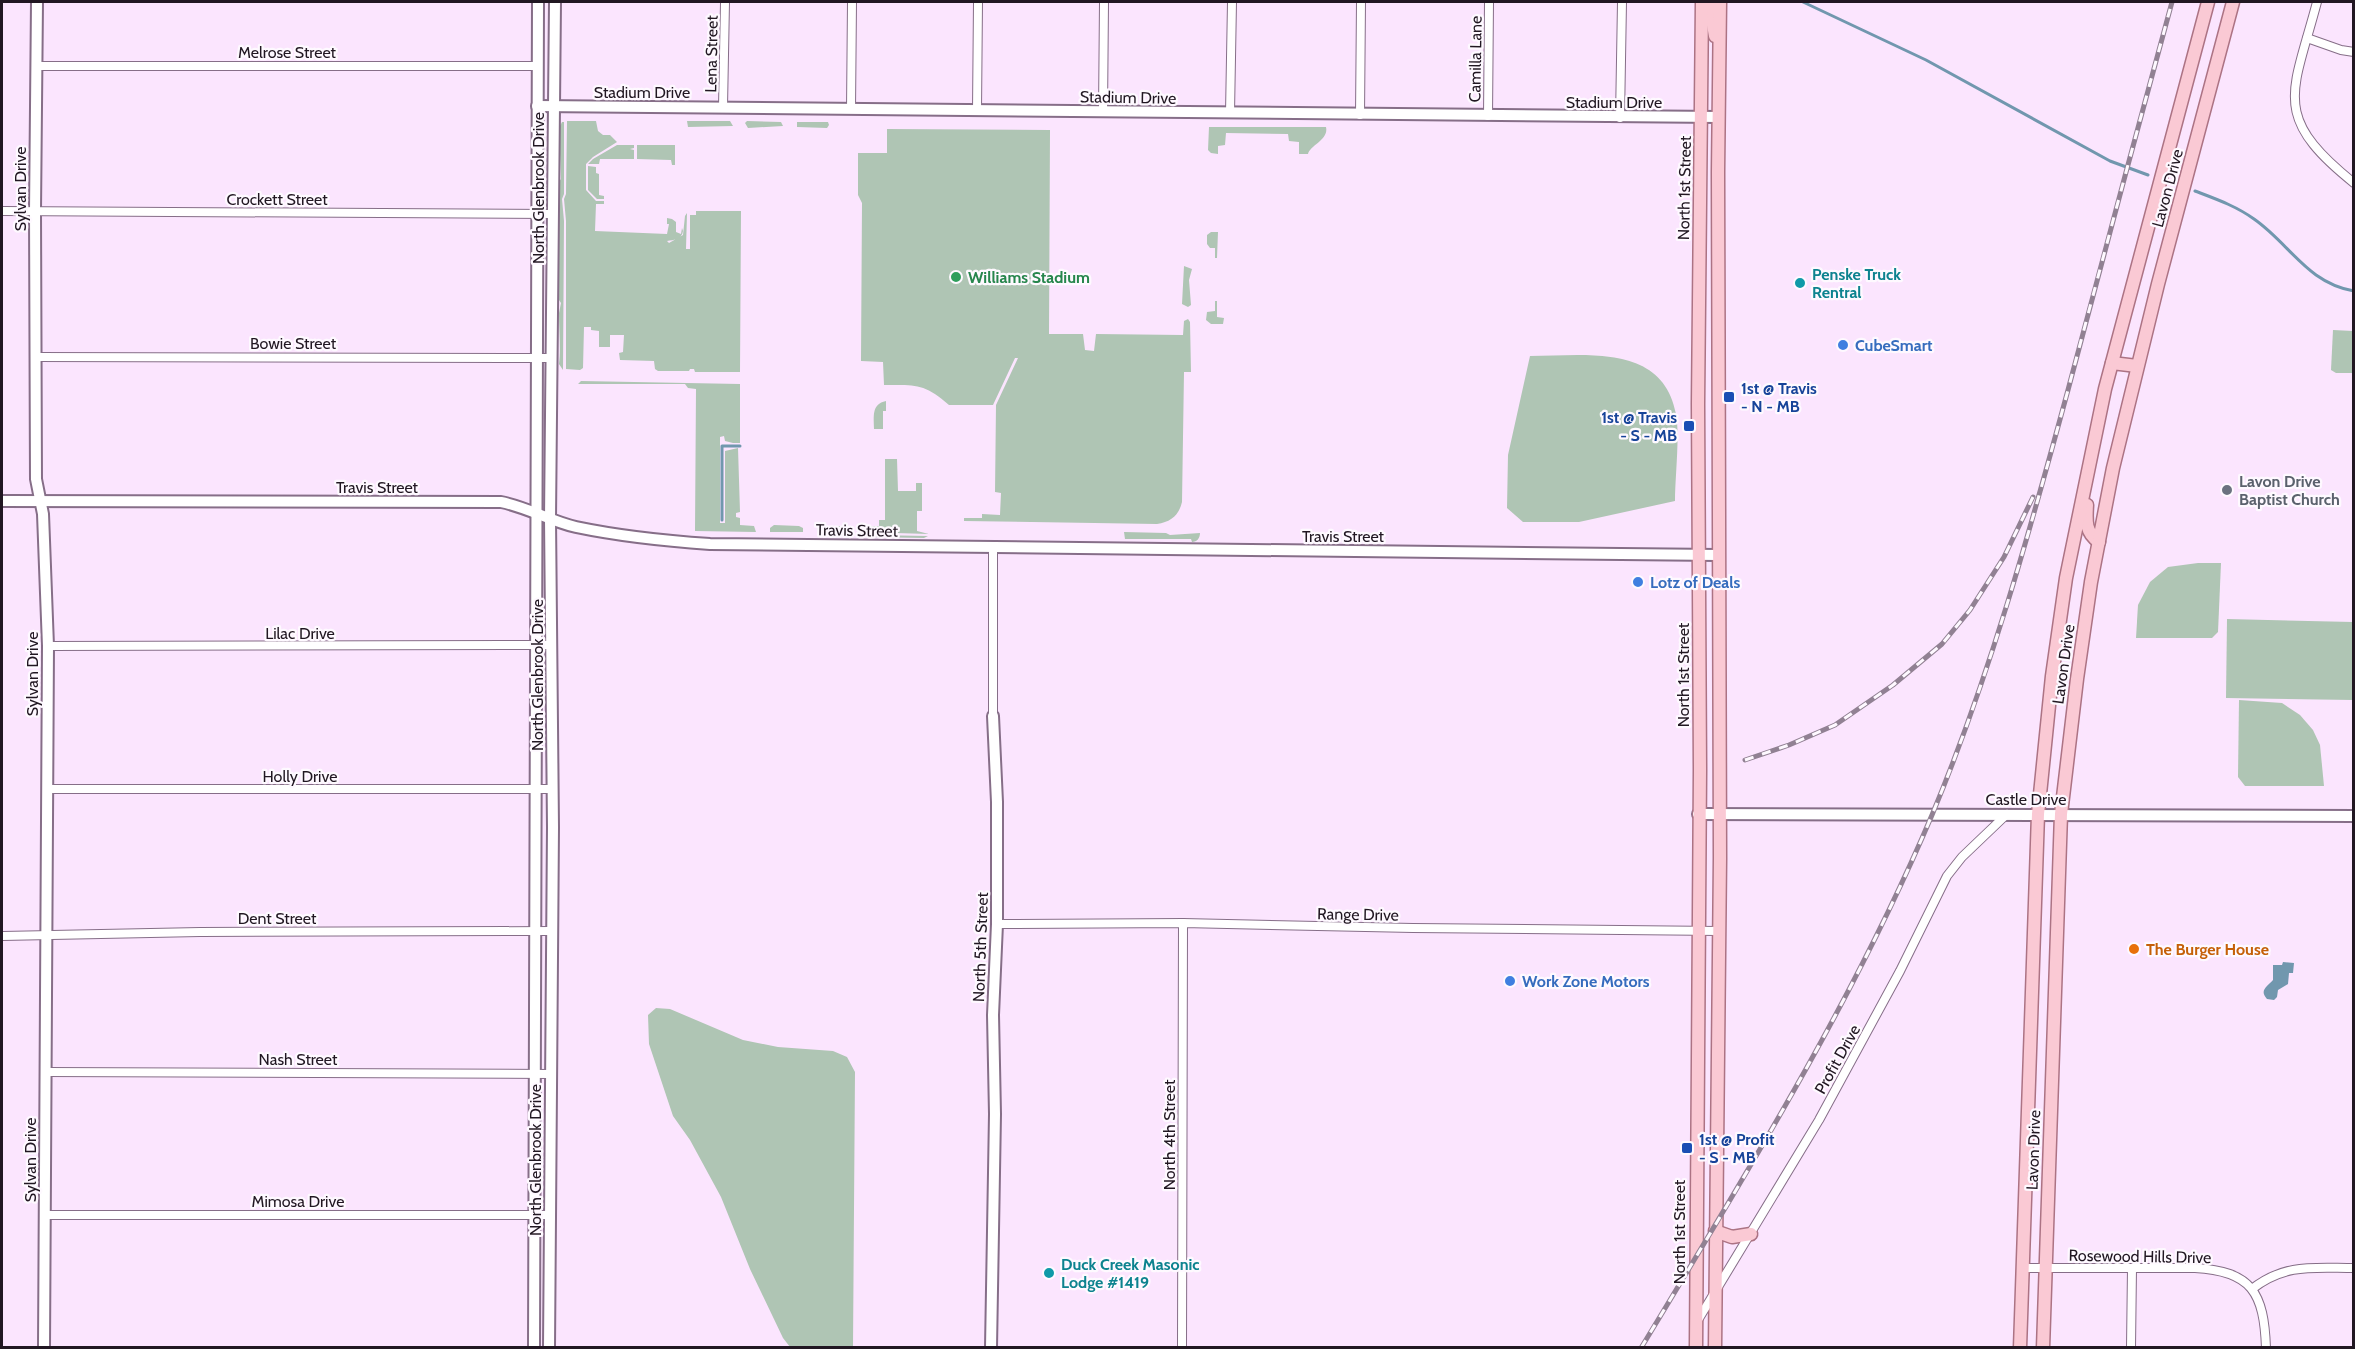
<svg xmlns="http://www.w3.org/2000/svg" width="2355" height="1349" viewBox="0 0 2355 1349" font-family="Cabin,sans-serif">
<style>
.green{fill:#afc5b4}
.water{fill:#7197ae}
.lines{fill:none;stroke-linecap:round;stroke-linejoin:round}
.stream{stroke:#7197ae;stroke-width:3}
.street-casing{stroke:#866e88;stroke-width:10}
.secondary-casing{stroke:#866e88;stroke-width:14}
.primary-casing{stroke:#ac7384;stroke-width:15}
.street{stroke:#fff;stroke-width:8}
.secondary{stroke:#fff;stroke-width:10}
.primary{stroke:#fac9d4;stroke-width:12}
.rail-casing{stroke:#918193;stroke-width:5}
.rail{stroke:#fef9ff;stroke-width:3;stroke-dasharray:9;stroke-linecap:butt}
.leisure-dot{fill:#2e9e5b;stroke:#fef9ff;stroke-width:2}
.culture-dot{fill:#0f9aa8;stroke:#fef9ff;stroke-width:2}
.shop-dot{fill:#3f7fe0;stroke:#fef9ff;stroke-width:2}
.transit-dot{fill:#1a4fb4;stroke:#fef9ff;stroke-width:2}
.worship-dot{fill:#6b7280;stroke:#fef9ff;stroke-width:2}
.food-dot{fill:#e8710a;stroke:#fef9ff;stroke-width:2}
.labels{text-anchor:middle;stroke-width:4.5;stroke-linejoin:round;paint-order:stroke}
.street-label{font-size:16px;fill:#211722;stroke:#fef9ff}
.culture-label{font-size:16px;font-weight:bold;fill:#0d838f;stroke:#fef9ff;text-anchor:start}
.leisure-label{font-size:16px;font-weight:bold;fill:#27864d;stroke:#fef9ff;text-anchor:start}
.shop-label{font-size:16px;font-weight:bold;fill:#366cbe;stroke:#fef9ff;text-anchor:start}
.transit-label{font-size:16px;font-weight:bold;fill:#164399;stroke:#fef9ff;text-anchor:start}
.worship-label{font-size:16px;font-weight:bold;fill:#5b616d;stroke:#fef9ff;text-anchor:start}
.food-label{font-size:16px;font-weight:bold;fill:#c56008;stroke:#fef9ff;text-anchor:start}
</style>
<rect width="100%" height="100%" fill="#fbe5fe"/>
<!-- green -->
<g class="green">
<path d="M567,121H596L598,131L603,135H610L617,142L593,157L586,164V190L596,201H604V204H596L595,231L667,234L669,224H667V218L672,219L676,222V232L681,234L682,228L683,231C682,239 674,240 667,241L669,243L683,235L685,216L687,213L686,249H690V215H696V211H741L740,372H695L694,369H690L689,371H658L655,369L654,361L620,360L619,353L623,352L624,335H610V347H599V331L591,330V327H584L583,368L580,370L566,369V221L564,199L566,194Z"/>
<path d="M687,121H730L733,126L688,127Z"/>
<path d="M747,121L781,122L783,126L748,128L745,123Z"/>
<path d="M562,122H564V194L562,199L564,221L563,370L559,364C561,350 559,330 559,313L561,303L559,300V182L561,179L559,128Z"/>
<path d="M797,122H828L829,125L827,128L797,127Z"/>
<path d="M1209,127H1326C1329,140 1310,145 1308,154H1299V142L1289,141L1288,134L1226,133L1225,145L1218,146V154L1211,153L1208,150Z"/>
<path d="M887,129L1050,130L1049,334H1083L1085,350L1094,351L1096,334L1183,335L1184,321L1188,319L1190,322L1191,372H1184L1182,502C1179,515 1171,522 1157,524L964,521V518H982V514L1000,515L1001,493L995,492L996,405L1018,358H1015L993,405H949C924,383 916,385 884,385L883,362L861,361L862,203L858,195V153H887Z"/>
<path d="M617,145H634V148L630,149L634,150V159H600L599,164H588L593,159Z"/>
<path d="M637,145H675V165H672L671,160L637,159Z"/>
<path d="M588,166L596,167V173L599,174V195L604,196V199H597L588,190Z"/>
<path d="M1211,232H1218L1217,258H1215V248H1210L1207,244V235Z"/>
<path d="M1184,266L1192,269L1189,280L1191,305L1188,307L1182,304Z"/>
<path d="M1215,301H1217V317L1224,318L1223,324H1211L1206,320L1207,312L1215,311Z"/>
<path d="M2333,330L2353,331V373H2336L2331,370Z"/>
<path d="M1530,356C1585,356 1663,343 1676,414C1680,436 1675,477 1675,501L1579,522H1523L1507,508L1508,455Z"/>
<path d="M581,381L740,384V443H733L725,441L724,436L720,437V523H725V451L738,448L740,512L736,513V517L740,518V525L754,526L756,532L695,531L696,389L688,388L685,384H578Z"/>
<path d="M886,401V411H883V429H874C874,417 871,404 886,401Z"/>
<path d="M885,459H897L898,491H916V483H922V511H917V531L929,534L862,532L866,526H879V520H885Z"/>
<path d="M774,525L799,526L803,528V532H770V528Z"/>
<path d="M821,526H846L850,532L817,533V528Z"/>
<path d="M1124,532L1166,533L1170,535L1200,533C1200,538 1197,542 1192,542L1191,539H1125Z"/>
<path d="M870,535L928,536L924,538L866,537Z"/>
<path d="M2198,563H2221L2218,632L2212,638H2136L2138,605L2150,582L2168,567Z"/>
<path d="M2227,619L2353,622V700L2226,698Z"/>
<path d="M2239,700L2282,703L2300,715L2313,730L2320,745L2324,786H2245L2238,777Z"/>
<path d="M656,1008L670,1009L743,1040L778,1047L833,1051L847,1057L855,1072L853,1347H790L783,1338L750,1269L721,1197L690,1140L673,1116L649,1044L648,1015Z"/>
</g>
<!-- water -->
<path class="water" d="M2283,962L2294,963L2293,973H2289L2288,984L2278,990L2277,997L2274,1000L2267,999C2259,990 2267,987 2273,980V965H2282Z"/>
<g class="lines">
<!-- stream -->
<g class="stream">
<path d="M1803,2L1926,60L2110,161L2148,175"/>
<path d="M2195,191C2216,199 2236,206 2254,219C2290,244 2307,283 2354,291"/>
<path d="M722,520V446H740"/>
</g>
<!-- street casing -->
<g class="street-casing">
<g id="street">
<path d="M2317,2C2293,93 2270,116 2354,183"/>
<path d="M2307,38L2341,50L2354,52"/>
<path d="M37,66H537"/>
<path d="M723,107L725,2"/>
<path d="M851,109L852,2"/>
<path d="M977,110L978,2"/>
<path d="M1103,112L1104,2"/>
<path d="M1230,113L1232,2"/>
<path d="M1360,115L1361,2"/>
<path d="M1488,116L1489,2"/>
<path d="M1620,118L1622,2"/>
<path d="M2,211L553,214"/>
<path d="M35,357L551,358"/>
<path d="M993,547V716"/>
<path d="M48,646L552,645"/>
<path d="M47,789H553"/>
<path d="M997,924L1183,923L1413,928L1719,931"/>
<path d="M2,936L200,932L552,931"/>
<path d="M46,1072L551,1074"/>
<path d="M45,1215H550"/>
<path d="M2022,1268H2195C2252,1271 2264,1293 2266,1348"/>
<path d="M2252,1289C2285,1263 2314,1268 2354,1268"/>
<path d="M1698,1320L1819,1120L1900,971L1947,876L1962,857L2007,814"/>
<path d="M1182,1348L1183,923"/>
<path d="M2131,1348L2132,1268"/>
</g>
</g>
<!-- secondary casing -->
<g class="secondary-casing">
<g id="secondary">
<path d="M37,2L35,211L36,479L43,514L48,646L44,1348"/>
<path d="M537,106L1719,117"/>
<path d="M2,501L501,502C527,507 550,521 576,527C619,536 666,541 710,544L1718,555"/>
<path d="M1698,814L2354,816"/>
<path d="M534,1348L538,2"/>
<path d="M549,1348L553,827L550,519L555,2"/>
<path d="M991,1348L995,1114L993,1015L997,924V802L993,716"/>
</g>
</g>
<!-- primary casing -->
<g class="primary-casing">
<g id="primary">
<path d="M1709,2L1715,36"/>
<path d="M2112,363L2137,366"/>
<path d="M2087,505C2086,521 2085,532 2099,542"/>
<path d="M1715,1231L1732,1237L1751,1234"/>
<path d="M1696,1348L1700,770L1698,404L1702,2"/>
<path d="M1715,1348L1720,858L1718,172L1720,2"/>
<path d="M2020,1348L2038,814L2052,676L2066,578L2105,389L2208,2"/>
<path d="M2043,1348L2061,814L2077,679L2091,582L2113,468L2158,284L2233,2"/>
</g>
</g>
<!-- street -->
<use href="#street" class="street"/>
<!-- secondary -->
<use href="#secondary" class="secondary"/>
<!-- primary -->
<use href="#primary" class="primary"/>
<!-- rail casing -->
<g class="rail-casing">
<g id="rail">
<path d="M1745,760L1789,745L1835,725L1893,685L1942,644L1970,610L2004,557L2033,497"/>
<path d="M1641,1348C1746,1174 1853,1002 1932,815C1989,678 2029,534 2068,390C2102,261 2137,131 2172,2"/>
</g>
</g>
<!-- rail -->
<use href="#rail" class="rail"/>
</g>
<!-- markers -->
<circle class="leisure-dot" cx="956" cy="277" r="6"/>
<g class="culture-dot">
<circle cx="1800" cy="283" r="6"/>
<circle cx="1049" cy="1273" r="6"/>
</g>
<g class="shop-dot">
<circle cx="1843" cy="345" r="6"/>
<circle cx="1638" cy="582" r="6"/>
<circle cx="1510" cy="981" r="6"/>
</g>
<g class="transit-dot">
<rect x="1723" y="391" width="12" height="12" rx="3"/>
<rect x="1683" y="420" width="12" height="12" rx="3"/>
<rect x="1681" y="1142" width="12" height="12" rx="3"/>
</g>
<circle class="worship-dot" cx="2227" cy="490" r="6"/>
<circle class="food-dot" cx="2134" cy="949" r="6"/>
<g class="labels">
<!-- street labels -->
<g class="street-label">
<text x="287" y="58">Melrose Street</text>
<text transform="translate(711 54) rotate(-89)" y="6">Lena Street</text>
<text transform="translate(1475 59) rotate(-89)" y="6">Camilla Lane</text>
<text x="642" y="98">Stadium Drive</text>
<text transform="translate(1128 97) rotate(1)" y="6">Stadium Drive</text>
<text x="1614" y="108">Stadium Drive</text>
<text transform="translate(538 188) rotate(-90)" y="6">North Glenbrook Drive</text>
<text transform="translate(1684 188) rotate(-89)" y="6">North 1st Street</text>
<text transform="translate(2167 188) rotate(-75)" y="6">Lavon Drive</text>
<text transform="translate(20 189) rotate(-90)" y="6">Sylvan Drive</text>
<text x="277" y="205">Crockett Street</text>
<text x="293" y="349">Bowie Street</text>
<text x="377" y="493">Travis Street</text>
<text transform="translate(857 530) rotate(1)" y="6">Travis Street</text>
<text x="1343" y="542">Travis Street</text>
<text x="300" y="639">Lilac Drive</text>
<text transform="translate(2063 664) rotate(-82)" y="6">Lavon Drive</text>
<text transform="translate(32 674) rotate(-90)" y="6">Sylvan Drive</text>
<text transform="translate(537 675) rotate(-90)" y="6">North Glenbrook Drive</text>
<text transform="translate(1683 675) rotate(-90)" y="6">North 1st Street</text>
<text x="300" y="782">Holly Drive</text>
<text x="2026" y="805">Castle Drive</text>
<text transform="translate(1358 914) rotate(1)" y="6">Range Drive</text>
<text x="277" y="924">Dent Street</text>
<text transform="translate(980 947) rotate(-88)" y="6">North 5th Street</text>
<text x="298" y="1065">Nash Street</text>
<text transform="translate(1837 1059) rotate(-61)" y="6">Profit Drive</text>
<text transform="translate(1169 1135) rotate(-90)" y="6">North 4th Street</text>
<text transform="translate(2033 1150) rotate(-88)" y="6">Lavon Drive</text>
<text transform="translate(30 1160) rotate(-90)" y="6">Sylvan Drive</text>
<text transform="translate(535 1160) rotate(-90)" y="6">North Glenbrook Drive</text>
<text x="298" y="1207">Mimosa Drive</text>
<text transform="translate(1679 1232) rotate(-90)" y="6">North 1st Street</text>
<text transform="translate(2140 1256) rotate(1)" y="6">Rosewood Hills Drive</text>
</g>
<!-- culture labels -->
<g class="culture-label">
<text x="1812" y="280">Penske Truck<tspan x="1812" dy="18">Rentral</tspan></text>
<text x="1061" y="1270">Duck Creek Masonic<tspan x="1061" dy="18">Lodge #1419</tspan></text>
</g>
<!-- leisure labels -->
<g class="leisure-label">
<text x="968" y="283">Williams Stadium</text>
</g>
<!-- shop labels -->
<g class="shop-label">
<text x="1855" y="351">CubeSmart</text>
<text x="1650" y="588">Lotz of Deals</text>
<text x="1522" y="987">Work Zone Motors</text>
</g>
<!-- transit labels -->
<g class="transit-label">
<text x="1741" y="394">1st @ Travis<tspan x="1741" dy="18">- N - MB</tspan></text>
<text x="1677" y="423" text-anchor="end">1st @ Travis<tspan x="1677" dy="18">- S - MB</tspan></text>
<text x="1699" y="1145">1st @ Profit<tspan x="1699" dy="18">- S - MB</tspan></text>
</g>
<!-- worship labels -->
<g class="worship-label">
<text x="2239" y="487">Lavon Drive<tspan x="2239" dy="18">Baptist Church</tspan></text>
</g>
<!-- food labels -->
<g class="food-label">
<text x="2146" y="955">The Burger House</text>
</g>
</g>
<!-- border -->
<rect width="2355" height="1349" fill="none" stroke="#211722" stroke-width="6"/>
</svg>
